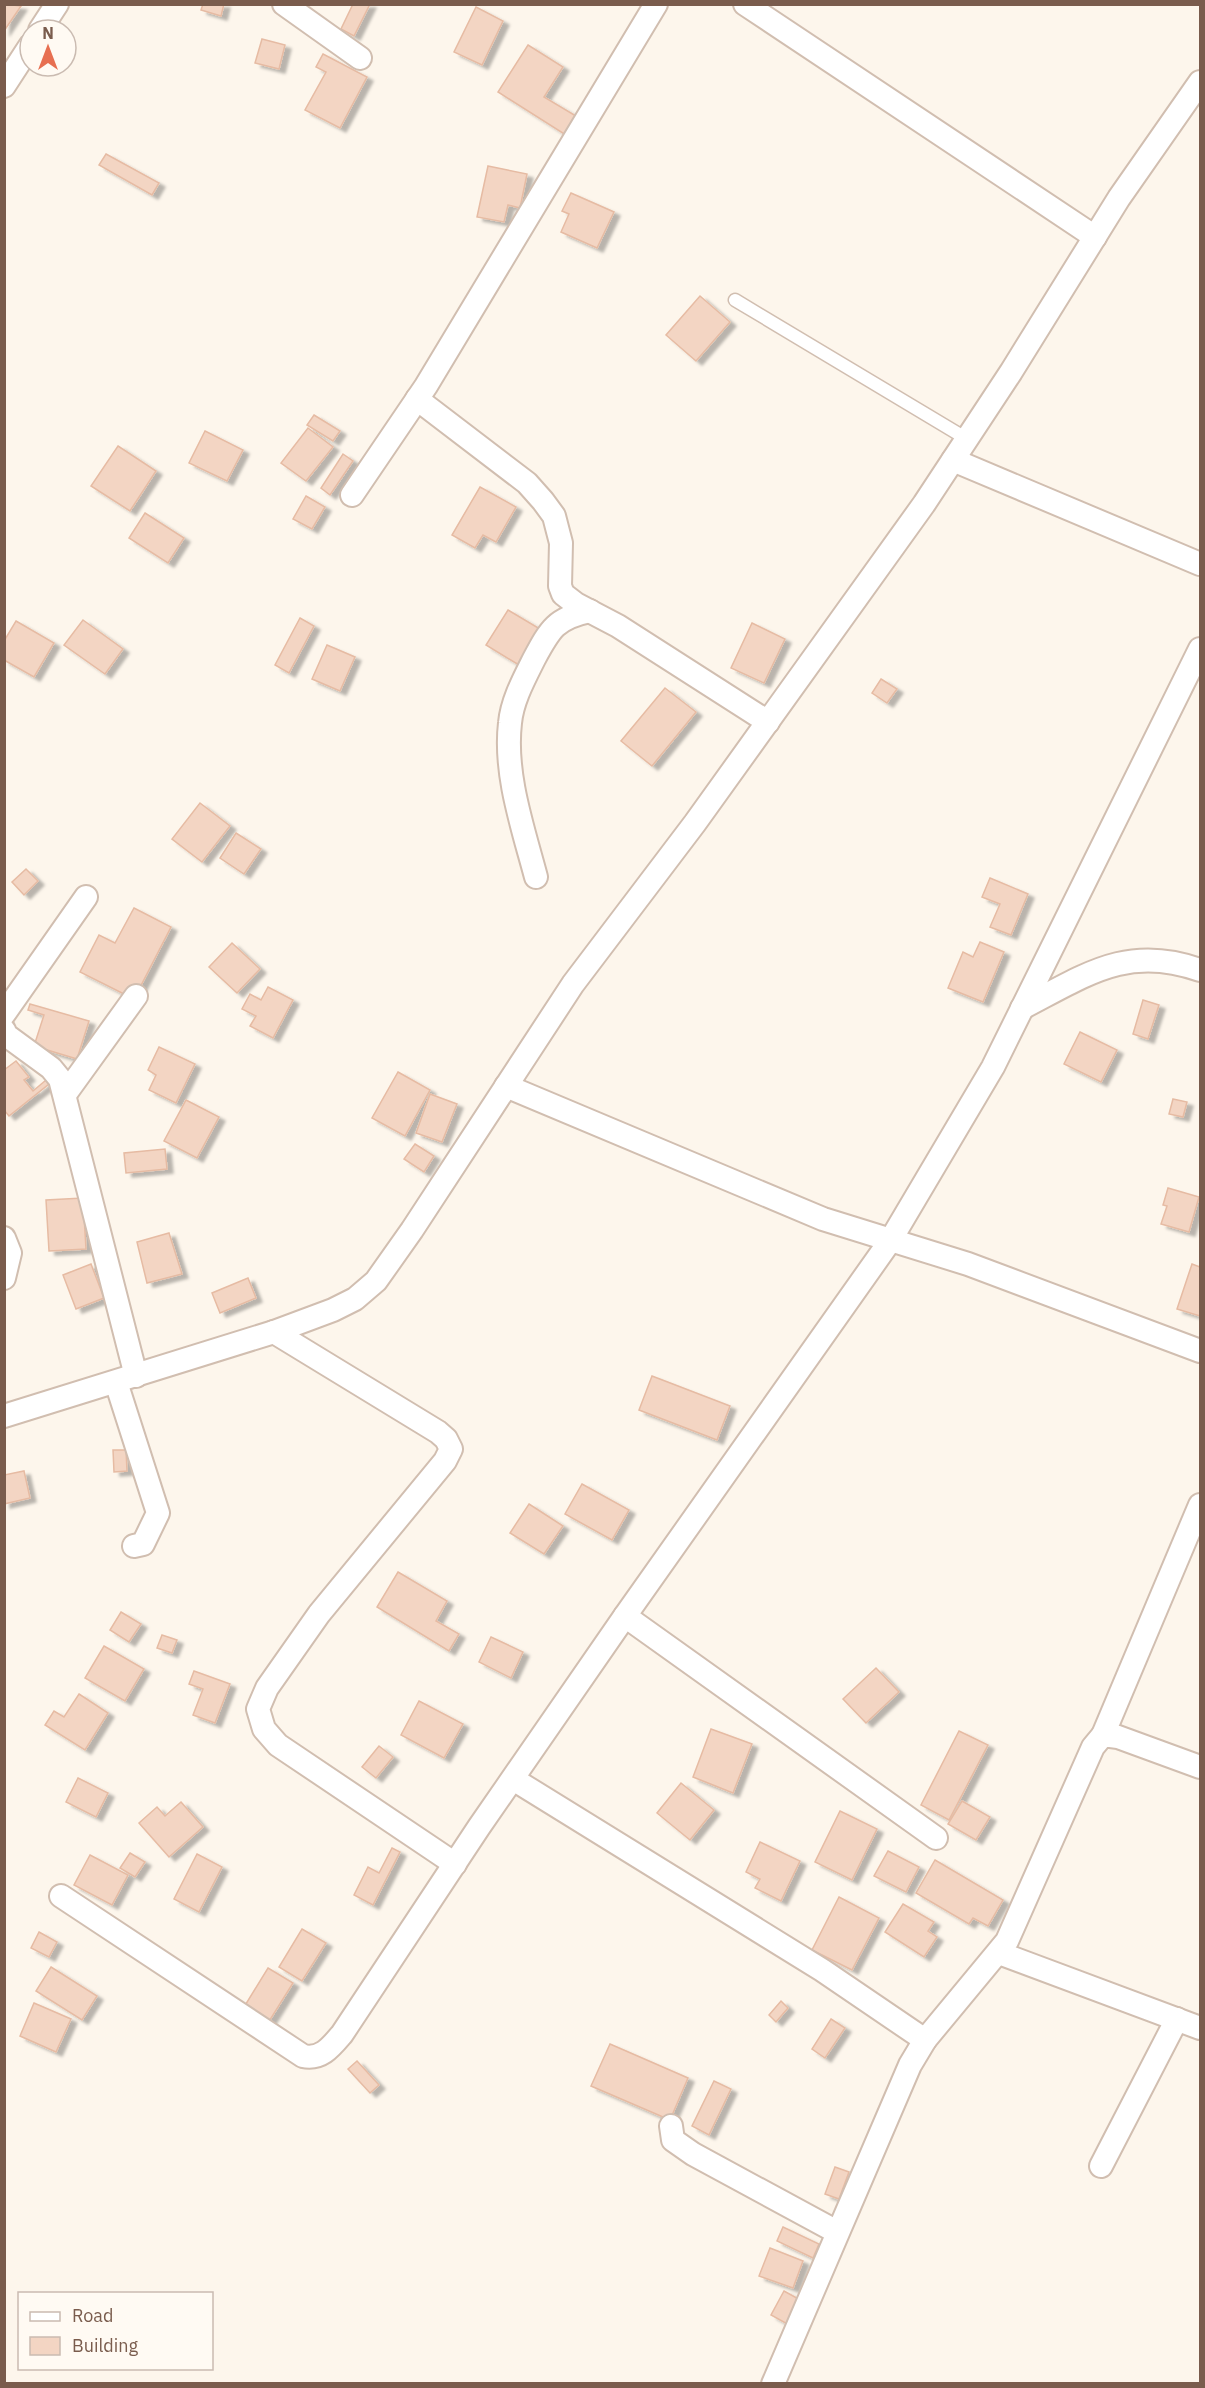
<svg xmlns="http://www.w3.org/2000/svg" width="1205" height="2388" viewBox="0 0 1205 2388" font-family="'IBM Plex Sans',sans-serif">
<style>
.building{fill:#f3d5c3;stroke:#e6bba3;stroke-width:1.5;filter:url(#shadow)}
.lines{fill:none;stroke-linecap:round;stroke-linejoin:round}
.lane-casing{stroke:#d1beb0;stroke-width:15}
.street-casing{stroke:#d1beb0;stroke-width:26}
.lane{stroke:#fff;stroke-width:12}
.street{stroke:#fff;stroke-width:22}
</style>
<defs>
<filter id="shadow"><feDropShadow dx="6" dy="4" stdDeviation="1.5" flood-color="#0004"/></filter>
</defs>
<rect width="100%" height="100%" fill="#fdf6ec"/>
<!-- building -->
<g class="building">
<path d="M4,4L21,6L4,31Z"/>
<path d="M203,4H224L221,16L201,10Z"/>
<path d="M353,4H370L354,36L341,29Z"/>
<path d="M476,7L503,21L482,65L454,52Z"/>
<path d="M262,39L285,45L279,69L255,63Z"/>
<path d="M528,45L563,67L544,97L581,119L569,137L498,92Z"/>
<path d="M323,54L367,77L340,128L305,110L326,72L316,67Z"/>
<path d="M106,154L159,183L152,195L99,165Z"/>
<path d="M488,166L527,174L520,208L508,205L504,222L477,217Z"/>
<path d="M571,193L614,212L597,248L561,232L569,214L562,211Z"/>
<path d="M700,296L730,322L696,361L666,335Z"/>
<path d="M314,415L340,431L333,441L307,425Z"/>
<path d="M308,428L333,447L306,481L281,463Z"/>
<path d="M205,431L243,450L227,481L189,463Z"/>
<path d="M118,446L156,471L130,511L91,486Z"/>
<path d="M343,454L353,461L330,495L321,488Z"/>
<path d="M480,487L516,507L496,542L483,535L475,548L452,535Z"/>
<path d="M306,496L325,507L312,529L293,519Z"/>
<path d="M145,513L184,538L168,563L129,538Z"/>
<path d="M508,610L545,632L524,668L486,645Z"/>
<path d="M300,618L314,626L289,673L275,665Z"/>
<path d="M83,620L123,649L105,674L64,645Z"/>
<path d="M16,621L54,643L34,677L4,660V641Z"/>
<path d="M752,623L785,639L764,683L731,668Z"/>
<path d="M327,645L355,657L340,691L312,679Z"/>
<path d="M881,679L897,689L887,703L872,693Z"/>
<path d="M665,688L696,712L652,766L621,741Z"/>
<path d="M200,803L230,826L202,862L172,839Z"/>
<path d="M236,833L261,849L244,874L220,858Z"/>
<path d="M26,869L38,881L24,895L12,882Z"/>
<path d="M990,878L1028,894L1011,935L990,927L1000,904L982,897Z"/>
<path d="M134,908L171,927L134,999L80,972L99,935L115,943Z"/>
<path d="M980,942L1004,952L983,1002L948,988L963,952L973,957Z"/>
<path d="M232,943L260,969L237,993L209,967Z"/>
<path d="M268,987L293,1000L273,1038L250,1026L256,1016L242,1009L250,994L261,1000Z"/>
<path d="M1143,1000L1159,1005L1148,1039L1133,1034Z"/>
<path d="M30,1004L89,1021L77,1059L34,1046L44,1015L28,1010Z"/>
<path d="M1080,1032L1117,1050L1101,1082L1064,1064Z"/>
<path d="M159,1047L195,1064L176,1103L149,1090L156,1075L148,1070Z"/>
<path d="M16,1061L29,1077L24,1080L33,1091L46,1080L49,1084L9,1116L4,1110V1070Z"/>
<path d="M398,1072L430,1090L405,1136L372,1118Z"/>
<path d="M430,1094L457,1104L442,1142L416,1133Z"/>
<path d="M1173,1099L1187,1102L1183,1117L1169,1114Z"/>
<path d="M186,1100L219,1117L197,1158L164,1141Z"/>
<path d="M415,1144L434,1156L424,1172L404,1159Z"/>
<path d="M165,1149L167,1169L126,1173L124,1153Z"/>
<path d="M1168,1188L1199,1197L1189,1232L1161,1224L1167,1206L1163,1205Z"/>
<path d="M83,1198L86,1249L49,1251L46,1200Z"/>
<path d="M169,1233L182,1274L147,1283L137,1242Z"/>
<path d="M91,1264L104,1298L76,1309L63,1275Z"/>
<path d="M1192,1264L1200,1267V1316L1177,1309Z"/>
<path d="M248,1278L256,1298L220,1313L212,1293Z"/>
<path d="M652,1376L730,1406L717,1440L639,1410Z"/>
<path d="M113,1450H126L127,1471L114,1472Z"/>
<path d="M24,1471L30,1498L4,1504V1475Z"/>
<path d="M582,1484L629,1510L612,1540L565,1514Z"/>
<path d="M529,1504L563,1526L544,1554L510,1533Z"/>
<path d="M398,1572L447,1601L436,1621L459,1634L449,1651L377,1607Z"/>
<path d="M121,1612L141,1624L129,1642L110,1630Z"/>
<path d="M162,1635L177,1640L172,1653L157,1648Z"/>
<path d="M491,1637L523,1652L511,1678L479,1662Z"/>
<path d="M104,1646L144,1669L125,1701L85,1678Z"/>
<path d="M876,1668L899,1692L866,1723L843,1699Z"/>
<path d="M194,1671L230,1684L215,1723L193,1715L203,1689L189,1684Z"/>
<path d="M79,1694L108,1713L85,1750L45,1725L54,1711L64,1717Z"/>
<path d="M419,1701L463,1724L444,1758L401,1735Z"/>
<path d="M711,1729L752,1744L733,1793L693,1777Z"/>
<path d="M959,1731L988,1745L949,1820L921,1805Z"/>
<path d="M379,1746L393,1757L376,1778L362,1767Z"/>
<path d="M78,1778L108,1793L96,1817L66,1802Z"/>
<path d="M681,1783L714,1810L690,1840L657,1813Z"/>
<path d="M962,1801L990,1817L976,1840L948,1824Z"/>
<path d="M181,1802L203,1827L169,1857L139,1823L157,1807L165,1816Z"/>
<path d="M840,1811L877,1829L852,1880L815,1862Z"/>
<path d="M760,1842L800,1861L781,1901L755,1888L760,1879L746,1872Z"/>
<path d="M392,1848L400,1852L373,1905L354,1895L368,1867L379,1873Z"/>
<path d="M888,1851L919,1867L906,1892L874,1876Z"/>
<path d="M130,1853L145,1862L135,1877L120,1868Z"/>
<path d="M197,1854L222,1867L199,1912L174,1899Z"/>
<path d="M90,1855L128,1875L112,1905L74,1885Z"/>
<path d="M935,1860L1003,1900L988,1926L973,1918L969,1924L916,1893Z"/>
<path d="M839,1897L879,1918L852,1970L812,1950Z"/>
<path d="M903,1904L934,1922L928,1931L937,1937L924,1957L885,1932Z"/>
<path d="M302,1929L326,1943L302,1981L279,1967Z"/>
<path d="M39,1932L57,1942L49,1957L31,1948Z"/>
<path d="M51,1967L97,1996L82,2020L36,1991Z"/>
<path d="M268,1968L293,1983L268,2023L244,2007Z"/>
<path d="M781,2001L788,2008L776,2022L769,2015Z"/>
<path d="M34,2003L71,2019L56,2052L20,2036Z"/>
<path d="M831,2019L845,2028L825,2058L812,2049Z"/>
<path d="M610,2044L688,2078L670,2120L591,2086Z"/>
<path d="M357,2061L379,2085L370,2093L348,2069Z"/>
<path d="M714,2081L731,2089L709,2135L692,2126Z"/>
<path d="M835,2167L849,2172L839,2199L825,2194Z"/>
<path d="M783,2227L819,2244L813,2258L777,2241Z"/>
<path d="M770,2248L803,2261L793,2288L759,2276Z"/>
<path d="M784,2291L804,2302L791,2326L771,2315Z"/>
</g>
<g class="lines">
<!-- lane casing -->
<g class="lane-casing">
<path id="lane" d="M735,300L967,439"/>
</g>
<!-- street casing -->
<g class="street-casing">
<g id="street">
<path d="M284,4L360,58"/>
<path d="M745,4L1095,237"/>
<path d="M40,30L57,4"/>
<path d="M4,86L30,46"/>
<path d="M417,399L527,483L543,501L554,516L561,543L560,586L563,594L576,604L618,626L768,722"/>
<path d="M953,460L1200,564"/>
<path d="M352,495L426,386L656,4"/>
<path d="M536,877C523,828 504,774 510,723C512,701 524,679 534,659C550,629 556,618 590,611"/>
<path d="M1022,1008C1086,975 1127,944 1200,970"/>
<path d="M4,1014L86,897"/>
<path d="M4,1030L6,1035L51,1068L60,1079L136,1376"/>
<path d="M506,1086L823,1219L968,1264L1200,1351"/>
<path d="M66,1093L136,996"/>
<path d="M4,1238L10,1253L4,1278"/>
<path d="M274,1332L438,1432L446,1439L451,1449L445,1461L319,1614L267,1688L258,1709L264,1729L278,1745L455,1864"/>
<path d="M116,1382L158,1513L143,1544L134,1546"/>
<path d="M4,1416L274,1332L333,1310L355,1299L376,1281L412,1230L573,984L695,823L924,504L1011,372L1119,198L1200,82"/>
<path d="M625,1616L936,1838"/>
<path d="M1103,1735L1200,1505"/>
<path d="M513,1779L822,1970L925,2040L910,2065L773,2384"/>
<path d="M61,1896L303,2056C321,2060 331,2047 342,2034L479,1827L625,1616L890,1241L993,1067L1200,649"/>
<path d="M999,1953L1200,2028"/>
<path d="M925,2040L1007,1941L1093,1747L1103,1735L1118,1737L1200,1767"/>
<path d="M671,2126L673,2140L693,2154L837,2232"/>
<path d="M1101,2166L1177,2019"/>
</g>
</g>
<!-- lane -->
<use href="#lane" class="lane"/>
<!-- street -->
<use href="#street" class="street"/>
</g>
<!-- border -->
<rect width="1205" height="2388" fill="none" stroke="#7a5c4d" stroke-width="12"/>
<!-- legend -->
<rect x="18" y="2292" width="195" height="78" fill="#fffaf3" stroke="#cabbb1" stroke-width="1.5"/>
<rect x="30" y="2312" width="30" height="9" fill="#ffffff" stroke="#cabbb1" stroke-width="1.5"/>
<text x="72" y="2322" font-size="18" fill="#7a5c4d">Road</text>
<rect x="30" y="2337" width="30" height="18" fill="#f3d5c3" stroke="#cabbb1" stroke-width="1.5"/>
<text x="72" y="2352" font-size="18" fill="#7a5c4d">Building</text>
<!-- north arrow -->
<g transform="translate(48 48)"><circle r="28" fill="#fffaf3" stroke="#cabbb1" stroke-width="1.5"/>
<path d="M0-4.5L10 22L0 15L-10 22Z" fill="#e76f51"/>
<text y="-9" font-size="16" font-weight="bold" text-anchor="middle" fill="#7a5c4d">N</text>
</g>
</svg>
